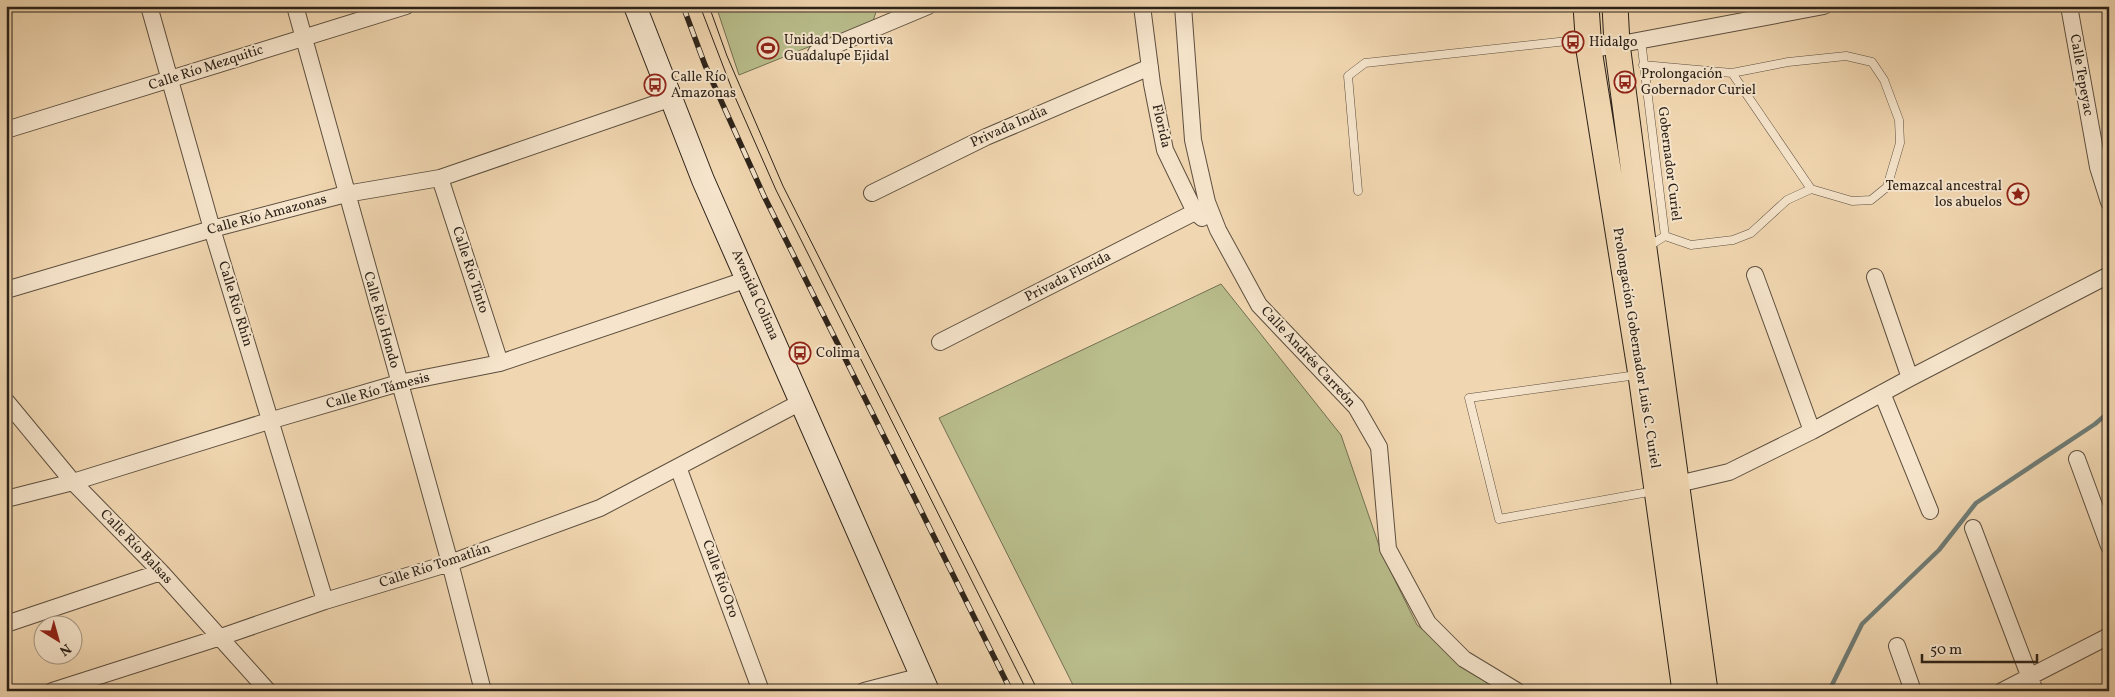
<svg xmlns="http://www.w3.org/2000/svg" width="2115" height="697" font-family="Vollkorn,serif">
	<rect width="100%" height="100%" fill="#f1d7b1"/>
	<filter id="stains"><feTurbulence type="fractalNoise" baseFrequency=".004" numOctaves="4"/><feColorMatrix values="0 0 0 0 .2 0 0 0 0 .09 0 0 0 0 .02 0 0 0 .5 -.17"/></filter>
	<radialGradient id="worn" r=".72"><stop offset=".6" stop-color="#630" stop-opacity="0"/><stop offset="1" stop-color="#630" stop-opacity=".3"/></radialGradient>
	<path fill="#b9be8c" stroke="#727052" d="M 716,6 L 878,6 L 873,21 L 739,75 Z
		M 1221,284 L 1341,435 L 1382,554 L 1417,625 L 1500,691 L 1076,691 L 939,418 Z"/>
	<g fill="none" stroke-linecap="round" stroke-linejoin="round">
		<path stroke="#6f7c76" stroke-width="4.5" d="M 1829,691 L 1862,624 L 1939,550 L 1976,503 L 2095,424 L 2109,412"/>
		<g stroke="#5d4f3f" stroke-width="9">
			<path id="lane" d="M 1641,40 L 1665,236
				M 1643,65 L 1732,73 L 1788,62 L 1846,56 L 1872,62 L 1884,80 L 1899,120 L 1900,143 L 1887,187 L 1871,200 L 1852,201 L 1811,189 L 1732,73
				M 1358,191 L 1348,76 L 1365,63 L 1586,39
				M 1649,246 L 1665,236 L 1691,245 L 1733,240 L 1751,233 L 1787,200 L 1811,189
				M 1637,375 L 1469,398 L 1499,519 L 1654,491"/>
		</g>
		<g stroke="#5d4f3f" stroke-width="18">
			<path id="street" d="M 149,6 L 212,229 L 325,601
				M 295,6 L 450,563 L 483,691
				M 1142,6 L 1152,84 L 1165,150 L 1195,212 L 1202,218
				M 1183,6 L 1193,140 L 1207,202 L 1218,230 L 1259,305 L 1356,407 L 1379,447 L 1388,549 L 1428,623 L 1464,659 L 1517,691
				M 2069,6 L 2098,167 L 2109,202
				M 1589,50 L 1824,6
				M 816,53 L 928,6
				M 6,130 L 406,6
				M 440,178 L 500,363
				M 872,193 L 986,137 L 1150,67
				M 1755,275 L 1812,431
				M 1875,277 L 1910,378
				M 6,290 L 212,229 L 346,194 L 440,178 L 672,98
				M 940,342 L 1195,212
				M 1882,393 L 1930,511
				M 6,401 L 73,482 L 161,572 L 268,691
				M 2077,459 L 2109,546
				M 678,467 L 761,691
				M 1678,484 L 1729,472 L 1812,431 L 1910,378 L 2109,275
				M 6,499 L 73,482 L 269,421 L 399,383 L 500,363 L 748,279
				M 1973,528 L 2035,691
				M 6,624 L 161,572
				M 1897,646 L 1913,691
				M 52,691 L 221,637 L 325,601 L 450,563 L 600,508 L 801,402
				M 864,691 L 922,676
				M 2002,691 L 2109,636"/>
		</g>
		<g stroke="#2c2219" stroke-width="24">
			<path id="secondary" d="M 635,6 L 703,180 L 928,691"/>
		</g>
		<g stroke="#2c2219" stroke-width="27">
			<path id="primary" d="M 1586,6 L 1589,50 L 1641,375 L 1685,691
				M 1615,6 L 1617,44 L 1644,249 L 1705,691"/>
		</g>
		<use href="#lane" stroke="#f6e5cc" stroke-width="8"/>
		<use href="#street" stroke="#f6e5cc" stroke-width="16"/>
		<use href="#secondary" stroke="#f6e5cc" stroke-width="22"/>
		<use href="#primary" stroke="#f1d7b1" stroke-width="25"/>
		<path stroke="#2c2219" stroke-width="1" d="M 700,6 L 735,97 L 776,190 L 1027,691
			M 709,6 L 727,56 L 783,186 L 1038,691"/>
		<g stroke="#2c2219" stroke-width="5.5">
			<path id="rail" d="M 683,6 L 705,65 L 764,196 L 1011,691"/>
		</g>
		<use href="#rail" stroke="#f6e5cc" stroke-width="4" stroke-dasharray="11" stroke-linecap="butt"/>
	</g>
	<defs>
		<g id="bus-ring" transform="scale(1.125)"><circle r="9.5" fill="#f6e5cc" stroke="#8f2418" stroke-width="1.5"/><path d="M-5-6H5V4H4V6H2V4H-2V6H-4V4H-5ZM-3.5-4V0h7V-4ZM-3.5 1.2v1.5H-2V1.2ZM2 1.2v1.5H3.5V1.2Z" fill="#8f2418"/></g>
		<g id="stadium-ring" transform="scale(1.125)"><circle r="9.5" fill="#f6e5cc" stroke="#8f2418" stroke-width="1.5"/><path d="M0-5a6.5 5 0 1 0 0 10a6.5 5 0 1 0 0-10ZM-3.5-1.8h7v3.6h-7Z" fill="#8f2418"/></g>
		<g id="sight-ring" transform="scale(1.125)"><circle r="9.5" fill="#f6e5cc" stroke="#8f2418" stroke-width="1.5"/><path d="M0-6L1.8-2.2L6-1.7L2.9 1.2L3.7 5.4L0 3.3L-3.7 5.4L-2.9 1.2L-6-1.7L-1.8-2.2Z" fill="#8f2418"/></g>
	</defs>
	<g fill-rule="evenodd">
		<use href="#bus-ring" x="1573" y="42"/>
		<use href="#stadium-ring" x="768" y="48"/>
		<use href="#bus-ring" x="1625" y="82"/>
		<use href="#bus-ring" x="655" y="85"/>
		<use href="#sight-ring" x="2018" y="194"/>
		<use href="#bus-ring" x="800" y="353"/>
	</g>
	<g text-anchor="middle" dominant-baseline="central" stroke-width="4" stroke-linejoin="round" paint-order="stroke">
		<g font-size="14" fill="#2c2219" stroke="#f6e5cc" text-anchor="start">
			<text x="784" y="40">Unidad Deportiva<tspan x="784" dy="16">Guadalupe Ejidal</tspan></text>
			<text x="1589" y="42">Hidalgo</text>
			<text x="1641" y="74">Prolongación<tspan x="1641" dy="16">Gobernador Curiel</tspan></text>
			<text x="671" y="77">Calle Río<tspan x="671" dy="16">Amazonas</tspan></text>
			<text x="2002" y="186" text-anchor="end">Temazcal ancestral<tspan x="2002" dy="16">los abuelos</tspan></text>
			<text x="816" y="353">Colima</text>
		</g>
		<g font-size="14" fill="#2c2219" stroke="#f6e5cc">
			<text transform="translate(206 68) rotate(-18)">Calle Río Mezquitic</text>
			<text transform="translate(2081 75) rotate(80)">Calle Tepeyac</text>
			<text transform="translate(1161 126) rotate(77)">Florida</text>
			<text transform="translate(1009 127) rotate(-24)">Privada India</text>
			<text transform="translate(1669 164) rotate(83)">Gobernador Curiel</text>
			<text transform="translate(267 215) rotate(-15)">Calle Río Amazonas</text>
			<text transform="translate(470 270) rotate(72)">Calle Río Tinto</text>
			<text transform="translate(1068 277) rotate(-27)">Privada Florida</text>
			<text transform="translate(755 295) rotate(66)">Avenida Colima</text>
			<text transform="translate(235 304) rotate(73)">Calle Río Rhin</text>
			<text transform="translate(381 320) rotate(74)">Calle Río Hondo</text>
			<text transform="translate(1636 348) rotate(81)">Prolongación Gobernador Luis C. Curiel</text>
			<text transform="translate(1308 357) rotate(47)">Calle Andrés Carreón</text>
			<text transform="translate(378 391) rotate(-15)">Calle Río Támesis</text>
			<text transform="translate(136 547) rotate(46)">Calle Río Balsas</text>
			<text transform="translate(435 566) rotate(-18)">Calle Río Tomatlán</text>
			<text transform="translate(720 579) rotate(70)">Calle Río Oro</text>
		</g>
	</g>
	<rect width="2115" height="697" fill="none" stroke="#f1d7b1" stroke-width="25"/>
	<rect x="8" y="8" width="2100" height="682" fill="none" stroke="#2c2219" stroke-width="2.5"/>
	<rect x="12" y="12" width="2090" height="672" fill="none" stroke="#2c2219"/>
	<g transform="translate(58 640) rotate(143)"><circle r="24" fill="#f6e5cc" stroke="#a59784"/>
	<path d="M0-4L9 19L0 12L-9 19Z" fill="#8f2418"/>
	<text y="-8" font-size="14" font-weight="bold" text-anchor="middle" fill="#2c2219">N</text>
	</g>
	<path d="M1922 654v8h115v-8" fill="none" stroke="#2c2219" stroke-width="2.5"/>
	<text x="1930" y="654" font-size="15" fill="#2c2219" stroke="#f6e5cc" stroke-width="4" paint-order="stroke">50 m</text>
	<rect width="100%" height="100%" filter="url(#stains)"/>
	<rect width="100%" height="100%" fill="url(#worn)"/>
</svg>
